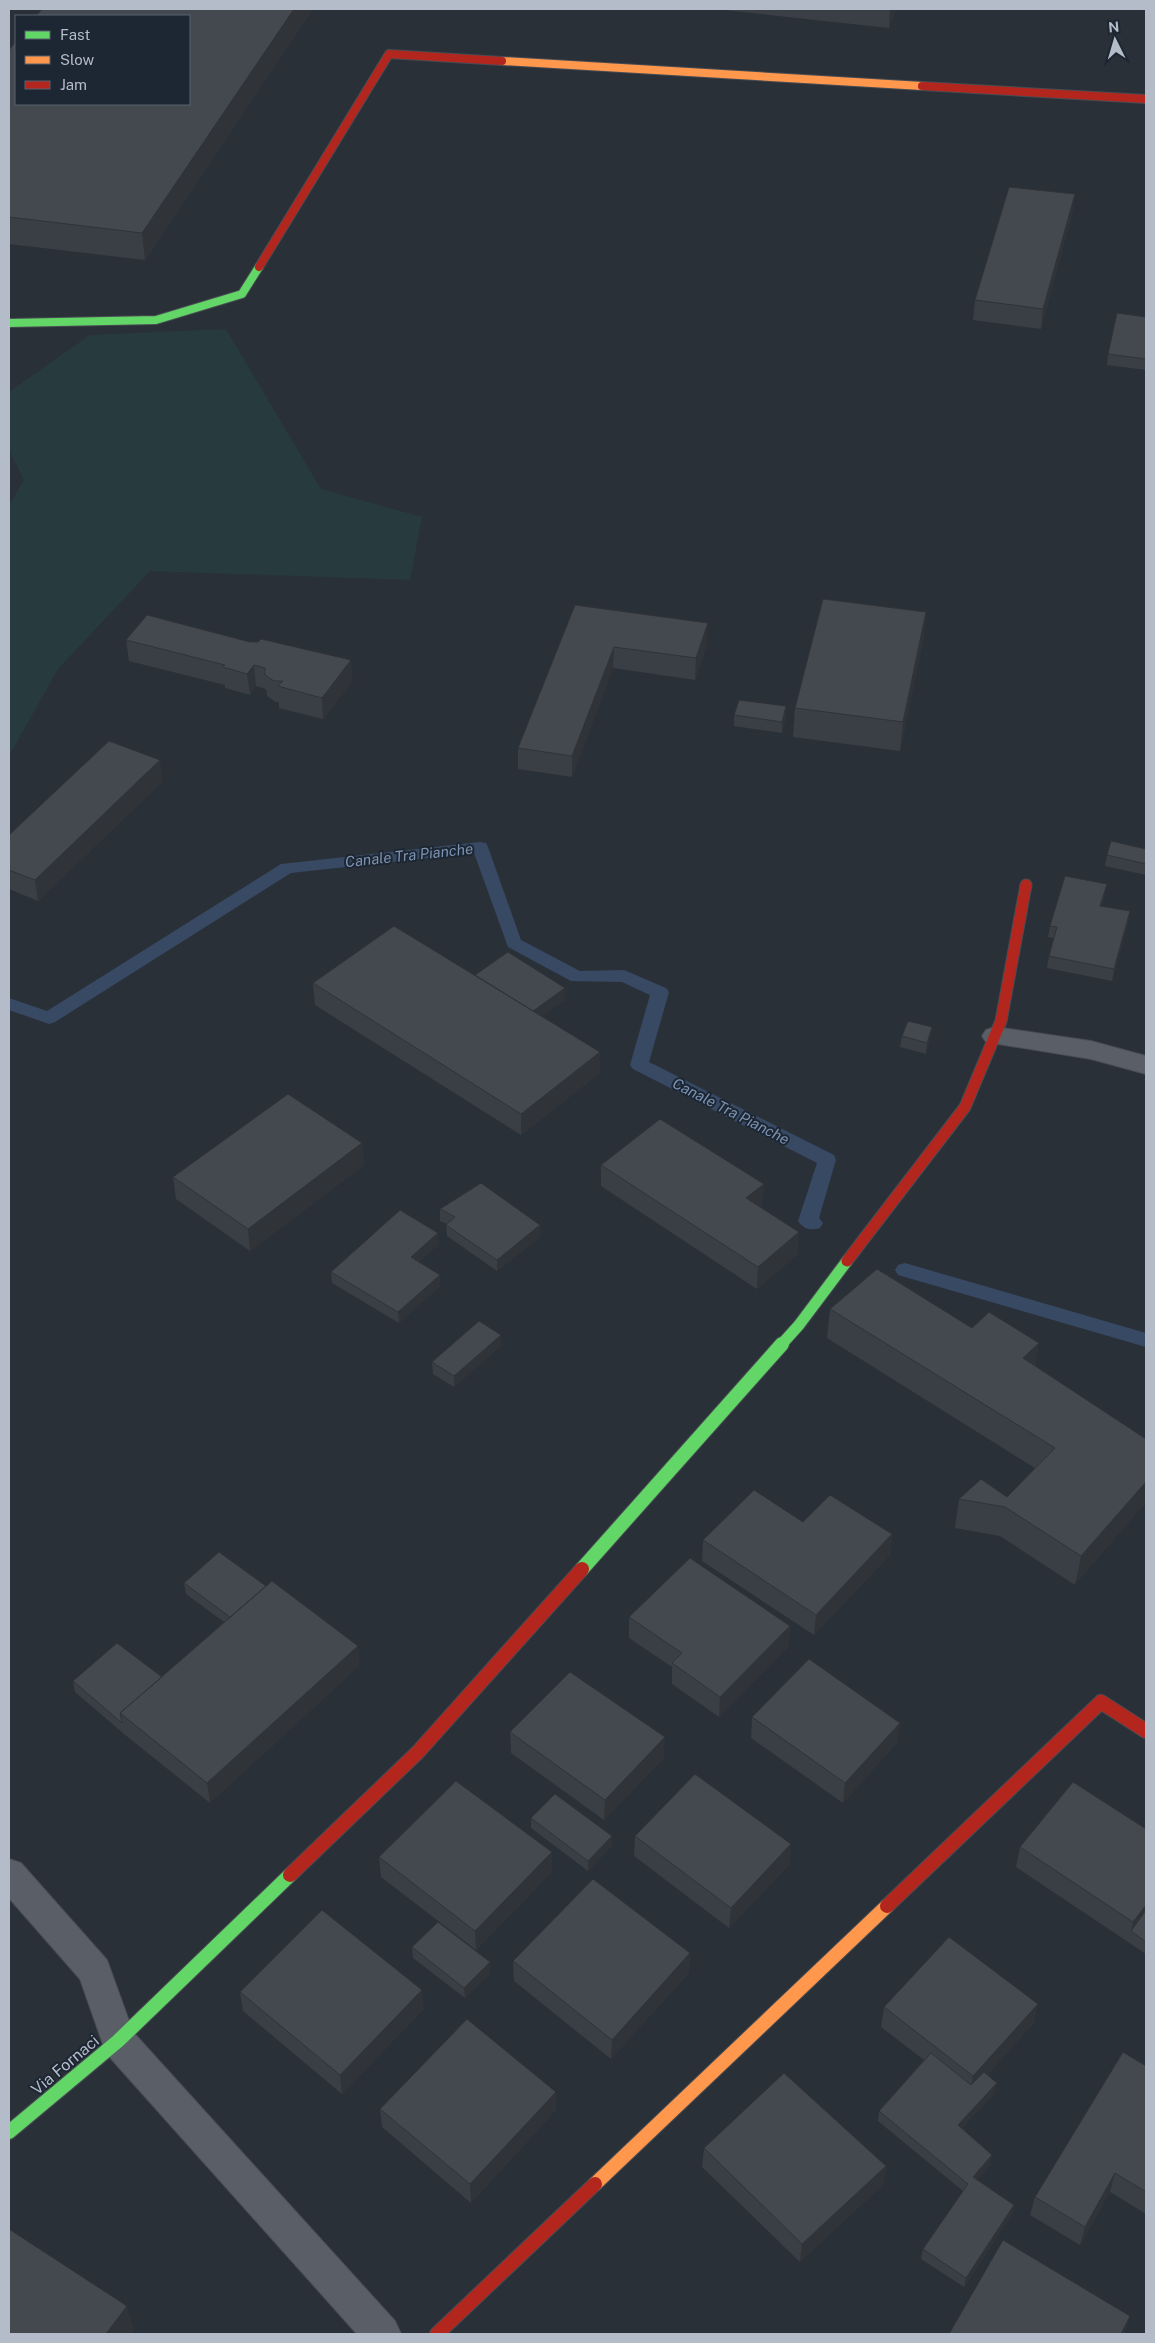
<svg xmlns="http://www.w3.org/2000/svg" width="1155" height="2343" font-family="'Public Sans',sans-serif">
	<rect width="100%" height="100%" fill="#2a3038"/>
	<path fill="#273a3e" d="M 226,329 L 321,489 L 422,517 L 410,580 L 150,571 L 58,669 L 9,756 L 9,505 L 24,480 L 9,450 L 9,392 L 90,335 Z"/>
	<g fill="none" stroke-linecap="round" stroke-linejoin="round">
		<path fill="#384963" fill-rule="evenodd" d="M 480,842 L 486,843 L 488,847 L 521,940 L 580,971 L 624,970 L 666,988 L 669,992 L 649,1062 L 834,1155 L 836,1160 L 819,1218 L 823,1223 L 820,1228 C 811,1231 803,1229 798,1221 L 817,1163 L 633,1069 L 630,1065 L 650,995 L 622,982 L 571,981 L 508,947 L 474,853 L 291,873 L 55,1022 L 49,1024 L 9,1010 L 9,998 L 47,1011 L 281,864 Z
			M 905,1263 L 1146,1333 L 1146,1347 L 898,1275 L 895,1270 L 898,1265 Z"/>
		<g stroke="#484c53" stroke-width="2">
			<path id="street" d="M 995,1027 L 1091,1041 L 1146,1056 L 1146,1074 L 1091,1059 L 986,1042 L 982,1036 L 986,1030 Z
				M 9,1859 L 21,1863 L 107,1960 L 133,2032 L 395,2321 L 401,2334 L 357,2334 L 106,2053 L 80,1979 L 9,1898 Z"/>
		</g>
		<g stroke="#484c53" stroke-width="10">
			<path id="fast-far2" d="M 9,323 L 156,320 L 242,294 L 259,267"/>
		</g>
		<g stroke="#484c53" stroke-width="13">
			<path id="fast-far1" d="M 781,1345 L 799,1325 L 847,1261"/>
		</g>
		<g stroke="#484c53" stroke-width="16">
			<path id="fast" d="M 582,1569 L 782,1344
				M 9,2132 L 118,2041 L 290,1875"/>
		</g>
		<g stroke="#484c53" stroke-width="10">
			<path id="slow-far1" d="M 502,61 L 922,86"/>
		</g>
		<g stroke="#484c53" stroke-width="16">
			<path id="slow" d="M 595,2184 L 887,1906"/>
		</g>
		<g stroke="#484c53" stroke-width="10">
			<path id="jam-far2" d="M 922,86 L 1146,99
				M 259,267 L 389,54 L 502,61"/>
		</g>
		<g stroke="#484c53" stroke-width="13">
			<path id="jam-far1" d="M 847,1261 L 965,1107 L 1001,1021 L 1026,885"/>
		</g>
		<g stroke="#484c53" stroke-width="16">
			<path id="jam" d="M 290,1875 L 418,1752 L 582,1569
				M 887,1906 L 1101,1702 L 1146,1731
				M 437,2334 L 595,2184"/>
		</g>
		<use href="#street" fill="#5a5e66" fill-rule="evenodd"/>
		<use href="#fast-far2" stroke="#63d668" stroke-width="8"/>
		<use href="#fast-far1" stroke="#63d668" stroke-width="11"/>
		<use href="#fast" stroke="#63d668" stroke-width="14"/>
		<use href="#slow-far1" stroke="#ff974d" stroke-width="8"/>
		<use href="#slow" stroke="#ff974d" stroke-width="14"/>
		<use href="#jam-far2" stroke="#b3261e" stroke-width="8"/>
		<use href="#jam-far1" stroke="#b3261e" stroke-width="11"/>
		<use href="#jam" stroke="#b3261e" stroke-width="14"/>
	</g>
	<path fill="#3a3f45" d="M 313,9 L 145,260 L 9,244 L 9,50 Z
		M 715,9 L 896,9 L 889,28 Z
		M 1075,194 L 1072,214 L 1041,329 L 973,320 L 975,300 Z
		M 1146,317 L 1146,370 L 1107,365 L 1108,354 Z
		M 575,605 L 707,644 L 695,680 L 613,668 L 572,777 L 518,769 L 518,748 Z
		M 926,612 L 923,641 L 900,751 L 793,737 L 795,708 Z
		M 126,640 L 353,681 L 323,719 L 279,708 L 279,702 L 276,702 L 267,696 L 266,689 L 256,686 L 250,695 L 225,688 L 225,685 L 129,661 Z
		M 734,715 L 786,717 L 782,733 L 734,726 Z
		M 163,781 L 38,901 L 9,889 L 9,835 Z
		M 1146,849 L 1146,875 L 1105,866 L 1107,855 Z
		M 1107,884 L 1102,906 L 1130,911 L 1128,923 L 1112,981 L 1047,968 L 1049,956 L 1054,938 L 1048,937 L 1050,926 Z
		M 475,975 L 565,988 L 565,1000 L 542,1016 L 600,1073 L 521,1135 L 315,1005 L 313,983 Z
		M 932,1027 L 930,1038 L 926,1054 L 900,1047 L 902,1036 Z
		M 362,1143 L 364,1165 L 250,1251 L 176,1199 L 173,1177 Z
		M 601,1165 L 764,1184 L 762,1205 L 760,1207 L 798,1254 L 757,1289 L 601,1186 Z
		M 440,1209 L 540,1225 L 540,1237 L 497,1271 L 447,1236 L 446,1225 L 447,1224 L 440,1221 Z
		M 439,1244 L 419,1262 L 440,1275 L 440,1286 L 399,1323 L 332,1283 L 331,1272 Z
		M 830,1309 L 972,1328 L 1039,1343 L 1035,1367 L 1146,1439 L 1075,1585 L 1000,1536 L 955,1528 L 959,1499 L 1007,1497 L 1035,1468 L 827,1338 Z
		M 501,1346 L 454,1387 L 433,1374 L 432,1362 Z
		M 803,1522 L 892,1534 L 890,1555 L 814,1635 L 702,1561 L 703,1540 Z
		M 184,1583 L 266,1586 L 358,1646 L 359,1666 L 210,1803 L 124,1734 L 75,1692 L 73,1681 L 162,1677 L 224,1622 L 186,1594 Z
		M 629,1617 L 790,1626 L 788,1647 L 719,1717 L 672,1684 L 672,1667 L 629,1638 Z
		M 752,1717 L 900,1723 L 897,1743 L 843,1803 L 751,1738 Z
		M 510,1732 L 664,1758 L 604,1820 L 511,1753 Z
		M 531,1818 L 612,1836 L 612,1846 L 588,1871 L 531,1828 Z
		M 1146,1829 L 1146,1954 L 1016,1867 L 1020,1847 Z
		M 635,1836 L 790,1864 L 729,1928 L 634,1856 Z
		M 379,1857 L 552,1872 L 476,1950 L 381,1877 Z
		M 412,1947 L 490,1962 L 490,1973 L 465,1998 L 413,1958 Z
		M 690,1953 L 689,1973 L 611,2059 L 514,1981 L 513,1961 Z
		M 240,1992 L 424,2009 L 342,2094 L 243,2011 Z
		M 884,2007 L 1034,2023 L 987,2075 L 995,2093 L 962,2128 L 990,2165 L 977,2180 L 1014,2205 L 1012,2214 L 964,2287 L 921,2259 L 923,2249 L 963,2191 L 878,2121 L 879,2111 L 924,2060 L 881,2027 Z
		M 1146,2066 L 1146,2214 L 1110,2192 L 1080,2245 L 1030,2215 L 1035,2197 Z
		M 380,2109 L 556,2110 L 471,2203 L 382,2127 Z
		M 704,2148 L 886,2166 L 883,2185 L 800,2262 L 702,2167 Z"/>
	<path fill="#303338" d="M 294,9 L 313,9 L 145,260 L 142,233 Z
		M 890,9 L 896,9 L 889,28 Z
		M 1075,194 L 1072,214 L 1041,329 L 1043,309 Z
		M 926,612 L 923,641 L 900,751 L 903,722 Z
		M 708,623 L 707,644 L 695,680 L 696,658 Z
		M 614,647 L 613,668 L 572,777 L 572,756 Z
		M 351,660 L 353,681 L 323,719 L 322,698 Z
		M 254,665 L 256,686 L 250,695 L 247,674 Z
		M 786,706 L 786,717 L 782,733 L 782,722 Z
		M 160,760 L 163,781 L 38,901 L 35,880 Z
		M 1107,884 L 1105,895 L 1099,917 L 1100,906 Z
		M 1130,911 L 1128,923 L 1112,981 L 1114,969 Z
		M 565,988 L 565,1000 L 526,1028 L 526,1016 Z
		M 932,1027 L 930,1038 L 926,1054 L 927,1043 Z
		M 600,1052 L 600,1073 L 521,1135 L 521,1114 Z
		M 362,1143 L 364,1165 L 250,1251 L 248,1229 Z
		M 764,1184 L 762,1205 L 745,1220 L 746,1198 Z
		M 540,1225 L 540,1237 L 497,1271 L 497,1260 Z
		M 799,1232 L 798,1254 L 757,1289 L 758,1267 Z
		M 438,1233 L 439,1244 L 412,1269 L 411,1257 Z
		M 440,1275 L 440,1286 L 399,1323 L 398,1312 Z
		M 501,1335 L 501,1346 L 454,1387 L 454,1376 Z
		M 1039,1343 L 1034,1372 L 1023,1358 Z
		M 1146,1482 L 1146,1503 L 1075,1585 L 1081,1556 Z
		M 892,1534 L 890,1555 L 814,1635 L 816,1615 Z
		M 790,1626 L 788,1647 L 719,1717 L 720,1697 Z
		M 358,1646 L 359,1666 L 210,1803 L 207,1783 Z
		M 900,1723 L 897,1743 L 843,1803 L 845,1783 Z
		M 665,1737 L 664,1758 L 604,1820 L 605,1800 Z
		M 612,1836 L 612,1846 L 588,1871 L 588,1861 Z
		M 791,1844 L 790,1864 L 729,1928 L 731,1908 Z
		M 552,1852 L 552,1872 L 476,1950 L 475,1931 Z
		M 1146,1905 L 1146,1917 L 1131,1931 L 1133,1922 Z
		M 690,1953 L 689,1973 L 611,2059 L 612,2040 Z
		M 490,1962 L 490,1973 L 465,1998 L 464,1988 Z
		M 422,1990 L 424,2009 L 342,2094 L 340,2075 Z
		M 1038,2004 L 1034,2023 L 969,2095 L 973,2076 Z
		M 997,2083 L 995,2093 L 956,2135 L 958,2125 Z
		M 556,2092 L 556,2110 L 471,2203 L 470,2184 Z
		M 992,2155 L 990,2165 L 971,2187 L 973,2177 Z
		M 886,2166 L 883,2185 L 800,2262 L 802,2244 Z
		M 1115,2173 L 1110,2192 L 1080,2245 L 1085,2227 Z
		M 1014,2205 L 1012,2214 L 964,2287 L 966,2278 Z
		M 127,2306 L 134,2330 L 130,2334 L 106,2334 Z
		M 1130,2316 L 1124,2334 L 1121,2334 Z"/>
	<path fill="#444950" stroke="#303338" d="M 42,9 L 294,9 L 142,233 L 9,217 L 9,50 L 16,41 L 16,104 L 189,104 L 189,16 L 36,16 Z
		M 1009,187 L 1075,194 L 1043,309 L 975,300 Z
		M 1117,313 L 1146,317 L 1146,359 L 1108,354 Z
		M 823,599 L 926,612 L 903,722 L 795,708 Z
		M 575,605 L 708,623 L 696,658 L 614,647 L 572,756 L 518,748 Z
		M 147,615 L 250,642 L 258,642 L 261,639 L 351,660 L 322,698 L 278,686 L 283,681 L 274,681 L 265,675 L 265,668 L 254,665 L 247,674 L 223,667 L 225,665 L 126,640 Z
		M 739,700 L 786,706 L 782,722 L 734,715 Z
		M 109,741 L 160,760 L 35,880 L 9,870 L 9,835 Z
		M 1111,841 L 1146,849 L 1146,864 L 1107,855 Z
		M 1065,876 L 1107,884 L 1100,906 L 1130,911 L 1114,969 L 1049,956 L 1057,927 L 1050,926 Z
		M 394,926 L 600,1052 L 521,1114 L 313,983 Z
		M 508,952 L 565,988 L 533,1011 L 475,975 Z
		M 908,1021 L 932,1027 L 927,1043 L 902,1036 Z
		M 288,1094 L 362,1143 L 248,1229 L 173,1177 Z
		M 660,1119 L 764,1184 L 746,1198 L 799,1232 L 758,1267 L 601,1165 Z
		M 481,1183 L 540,1225 L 497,1260 L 446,1225 L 455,1217 L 440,1209 Z
		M 400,1210 L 438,1233 L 411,1257 L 440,1275 L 398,1312 L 331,1272 Z
		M 877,1269 L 972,1328 L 989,1312 L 1039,1343 L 1023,1358 L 1146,1439 L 1146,1482 L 1081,1556 L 1005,1507 L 959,1499 L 981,1479 L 1007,1497 L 1055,1448 L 830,1309 Z
		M 479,1321 L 501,1335 L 454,1376 L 432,1362 Z
		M 754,1490 L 803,1522 L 830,1495 L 892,1534 L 816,1615 L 703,1540 Z
		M 219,1552 L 266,1586 L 230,1617 L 184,1583 Z
		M 690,1558 L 790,1626 L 720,1697 L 672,1663 L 682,1653 L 629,1617 Z
		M 272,1581 L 358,1646 L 207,1783 L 120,1713 Z
		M 117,1643 L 162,1677 L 120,1713 L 122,1723 L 73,1681 Z
		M 809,1659 L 900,1723 L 845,1783 L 752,1717 Z
		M 570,1672 L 665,1737 L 605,1800 L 510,1732 Z
		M 695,1774 L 791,1844 L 731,1908 L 635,1836 Z
		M 456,1781 L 552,1852 L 475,1931 L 379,1857 Z
		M 1073,1782 L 1146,1829 L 1146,1905 L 1133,1922 L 1020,1847 Z
		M 555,1794 L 612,1836 L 588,1861 L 531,1818 Z
		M 593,1879 L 690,1953 L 612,2040 L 513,1961 Z
		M 322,1910 L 422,1990 L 340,2075 L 240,1992 Z
		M 1146,1910 L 1146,1942 L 1131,1931 Z
		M 438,1922 L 490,1962 L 464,1988 L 412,1947 Z
		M 949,1937 L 1038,2004 L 973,2076 L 884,2007 Z
		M 467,2019 L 556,2092 L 470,2184 L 380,2109 Z
		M 1123,2052 L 1146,2066 L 1146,2192 L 1115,2173 L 1085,2227 L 1035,2197 Z
		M 931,2053 L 971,2085 L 984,2072 L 997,2083 L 958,2125 L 992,2155 L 973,2177 L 1014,2205 L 966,2278 L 923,2249 L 968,2184 L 879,2111 Z
		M 784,2073 L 886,2166 L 802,2244 L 704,2148 Z
		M 9,2229 L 127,2306 L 106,2334 L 9,2334 Z
		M 1003,2240 L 1130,2316 L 1121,2334 L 949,2334 Z"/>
	<g text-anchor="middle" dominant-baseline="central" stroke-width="4" stroke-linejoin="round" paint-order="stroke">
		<g font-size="15" font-style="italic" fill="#7c92b1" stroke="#1d2633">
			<text transform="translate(409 855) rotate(-6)">Canale Tra Pianche</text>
			<text transform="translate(731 1111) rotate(27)">Canale Tra Pianche</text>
		</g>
		<g font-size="16" fill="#b4bcc9" stroke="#1d2633">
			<text transform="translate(65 2065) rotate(-40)">Via Fornaci</text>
		</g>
	</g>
	<rect width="1155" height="2343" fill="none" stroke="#b4bcc9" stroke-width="20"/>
	<rect x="15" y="15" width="175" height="90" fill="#1d2633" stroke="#59626f"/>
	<rect x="25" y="31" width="25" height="8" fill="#63d668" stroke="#59626f"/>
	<text x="60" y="40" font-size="15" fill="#b4bcc9">Fast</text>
	<rect x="25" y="56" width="25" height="8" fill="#ff974d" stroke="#59626f"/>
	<text x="60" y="65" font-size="15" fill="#b4bcc9">Slow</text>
	<rect x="25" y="81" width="25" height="8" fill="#b3261e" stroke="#59626f"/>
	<text x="60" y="90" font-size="15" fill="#b4bcc9">Jam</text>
	<g transform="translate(1115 40) rotate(355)" stroke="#1d2633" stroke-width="4" paint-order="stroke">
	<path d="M0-4L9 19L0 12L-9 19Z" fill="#b4bcc9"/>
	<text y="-8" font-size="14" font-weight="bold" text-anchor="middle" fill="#b4bcc9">N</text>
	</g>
</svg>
